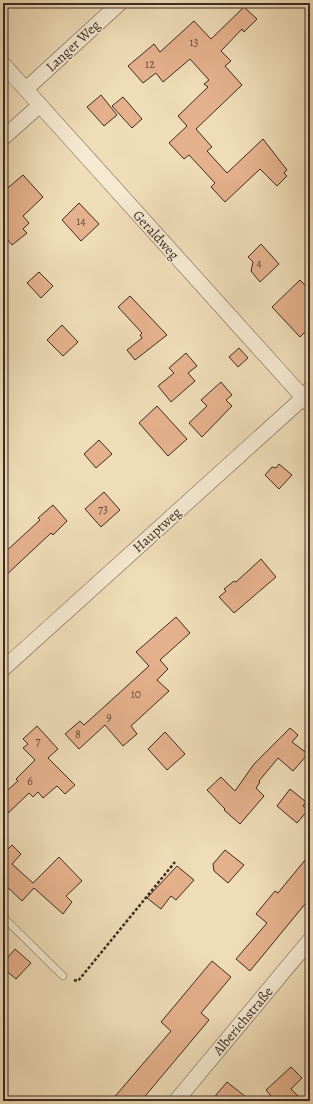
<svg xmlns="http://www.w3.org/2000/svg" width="313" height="1104" font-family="Alegreya,serif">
	<rect width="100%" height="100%" fill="#efddb8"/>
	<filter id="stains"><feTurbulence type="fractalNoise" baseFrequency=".005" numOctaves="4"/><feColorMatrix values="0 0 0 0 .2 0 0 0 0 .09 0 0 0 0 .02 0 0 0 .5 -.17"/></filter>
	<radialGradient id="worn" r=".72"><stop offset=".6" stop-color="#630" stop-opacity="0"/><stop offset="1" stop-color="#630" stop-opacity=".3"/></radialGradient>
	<path fill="#e5b18c" stroke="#3b2a24" d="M 244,7 L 257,19 L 244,32 L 242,29 L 221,51 L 231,61 L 225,66 L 242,85 L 196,129 L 212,147 L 207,151 L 227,173 L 263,139 L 287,170 L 284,173 L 287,176 L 277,186 L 260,169 L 225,202 L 211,187 L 215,183 L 189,155 L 184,159 L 169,143 L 187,126 L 178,116 L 208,87 L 204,84 L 209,80 L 190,59 L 163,82 L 156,73 L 143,83 L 128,66 L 154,44 L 160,52 L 194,21 L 211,39 Z
		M 101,95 L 117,115 L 104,126 L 87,107 Z
		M 123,97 L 142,119 L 132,128 L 112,106 Z
		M 23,175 L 43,197 L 23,216 L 29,223 L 23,229 L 27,233 L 12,245 L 3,234 L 3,192 Z
		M 79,203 L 99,224 L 81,241 L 62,220 Z
		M 261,244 L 279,264 L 260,282 L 251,271 L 253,262 L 248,257 Z
		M 39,272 L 53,286 L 41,298 L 27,283 Z
		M 300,280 L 310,291 L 310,327 L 300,337 L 272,307 Z
		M 130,296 L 167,335 L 135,360 L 127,350 L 142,338 L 140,335 L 142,333 L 118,307 Z
		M 62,325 L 78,342 L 63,356 L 47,340 Z
		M 239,348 L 248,358 L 238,367 L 229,357 Z
		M 186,353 L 197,366 L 188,373 L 195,381 L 171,402 L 158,386 L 174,373 L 169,368 Z
		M 221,382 L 232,395 L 226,400 L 232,406 L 202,437 L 189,423 L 207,406 L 201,400 Z
		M 157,406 L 187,439 L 168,456 L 139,423 Z
		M 99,440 L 112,454 L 96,468 L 84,454 Z
		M 279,464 L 292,475 L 279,489 L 265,475 L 272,467 L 276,468 Z
		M 104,492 L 120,510 L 101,527 L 85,509 Z
		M 53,505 L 67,521 L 53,535 L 51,533 L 3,578 L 3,554 L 40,520 L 38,518 Z
		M 261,559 L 276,577 L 234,613 L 219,597 L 226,591 L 224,589 L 234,581 L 236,582 Z
		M 176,617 L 190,633 L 160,660 L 168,669 L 157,680 L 169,691 L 131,726 L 137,734 L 123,746 L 105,725 L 79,749 L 65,734 L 80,721 L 84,725 L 149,666 L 136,652 Z
		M 37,726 L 58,749 L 48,758 L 75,785 L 65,794 L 57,786 L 43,798 L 38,792 L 33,797 L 29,793 L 3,818 L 3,794 L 18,781 L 16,779 L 35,760 L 23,748 L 28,744 L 23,739 Z
		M 290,728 L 298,735 L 292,742 L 308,754 L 293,771 L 278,758 L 259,781 L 260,782 L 256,788 L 264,796 L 240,824 L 224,810 L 225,809 L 207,790 L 221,777 L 235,791 L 254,764 Z
		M 165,732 L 185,754 L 167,770 L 148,749 Z
		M 290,789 L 306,802 L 303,806 L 308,810 L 297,823 L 277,806 Z
		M 12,845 L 21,854 L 12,864 L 33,883 L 59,857 L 82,881 L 66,896 L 72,902 L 63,914 L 34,888 L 22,901 L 3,883 L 3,854 Z
		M 225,850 L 244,865 L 228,883 L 214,871 L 213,864 Z
		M 310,854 L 310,898 L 250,971 L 236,959 L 267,923 L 256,914 L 275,891 L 278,893 Z
		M 177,866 L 194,880 L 176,900 L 171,896 L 161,909 L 147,898 Z
		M 15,949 L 31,963 L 16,979 L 3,968 L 3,963 Z
		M 212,961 L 231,977 L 201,1013 L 209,1020 L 141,1101 L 111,1101 L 171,1031 L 161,1022 Z
		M 291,1067 L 302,1078 L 291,1089 L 303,1101 L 275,1101 L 266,1090 Z
		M 227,1082 L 251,1101 L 211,1101 Z"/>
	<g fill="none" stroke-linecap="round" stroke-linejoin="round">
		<g stroke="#685749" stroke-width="8">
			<path id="lane" d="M 3,917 L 63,976"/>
		</g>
		<g stroke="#685749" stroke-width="16">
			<path id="street" d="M 3,64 L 310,405
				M 26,89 L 120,3
				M 3,138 L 40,105
				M 3,669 L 303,398 L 310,389
				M 176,1101 L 310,940"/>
		</g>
		<path stroke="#3b2a24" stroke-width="2.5" stroke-dasharray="3 2" stroke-linecap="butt" d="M 74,980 L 78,981 L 175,862"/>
		<use href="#lane" stroke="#f5e9d1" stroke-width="7"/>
		<use href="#street" stroke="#f5e9d1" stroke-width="15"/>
	</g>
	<g text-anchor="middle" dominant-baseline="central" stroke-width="3" stroke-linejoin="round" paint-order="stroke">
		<g font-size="12" fill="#664c3e">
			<text x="194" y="42">13</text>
			<text x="150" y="64">12</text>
			<text x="81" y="221">14</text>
			<text x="259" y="263">4</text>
			<text x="103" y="509">73</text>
			<text x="136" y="694">10</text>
			<text x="109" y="717">9</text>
			<text x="78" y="734">8</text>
			<text x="38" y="741">7</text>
			<text x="30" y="781">6</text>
		</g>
		<g font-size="14" fill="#3b2a24" stroke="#f5e9d1">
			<text transform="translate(73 46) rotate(-43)">Langer Weg</text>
			<text transform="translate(156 235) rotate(48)">Geraldweg</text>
			<text transform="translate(157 530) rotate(-42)">Hauptweg</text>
			<text transform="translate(243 1021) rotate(-50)">Alberichstraße</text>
		</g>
	</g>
	<rect width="313" height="1104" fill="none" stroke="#efddb8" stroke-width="16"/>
	<rect x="4" y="4" width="305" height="1096" fill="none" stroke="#3b2a24" stroke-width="2"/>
	<rect x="8" y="8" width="297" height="1088" fill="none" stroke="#3b2a24"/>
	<rect width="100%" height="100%" filter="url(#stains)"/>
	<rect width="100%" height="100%" fill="url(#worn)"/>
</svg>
